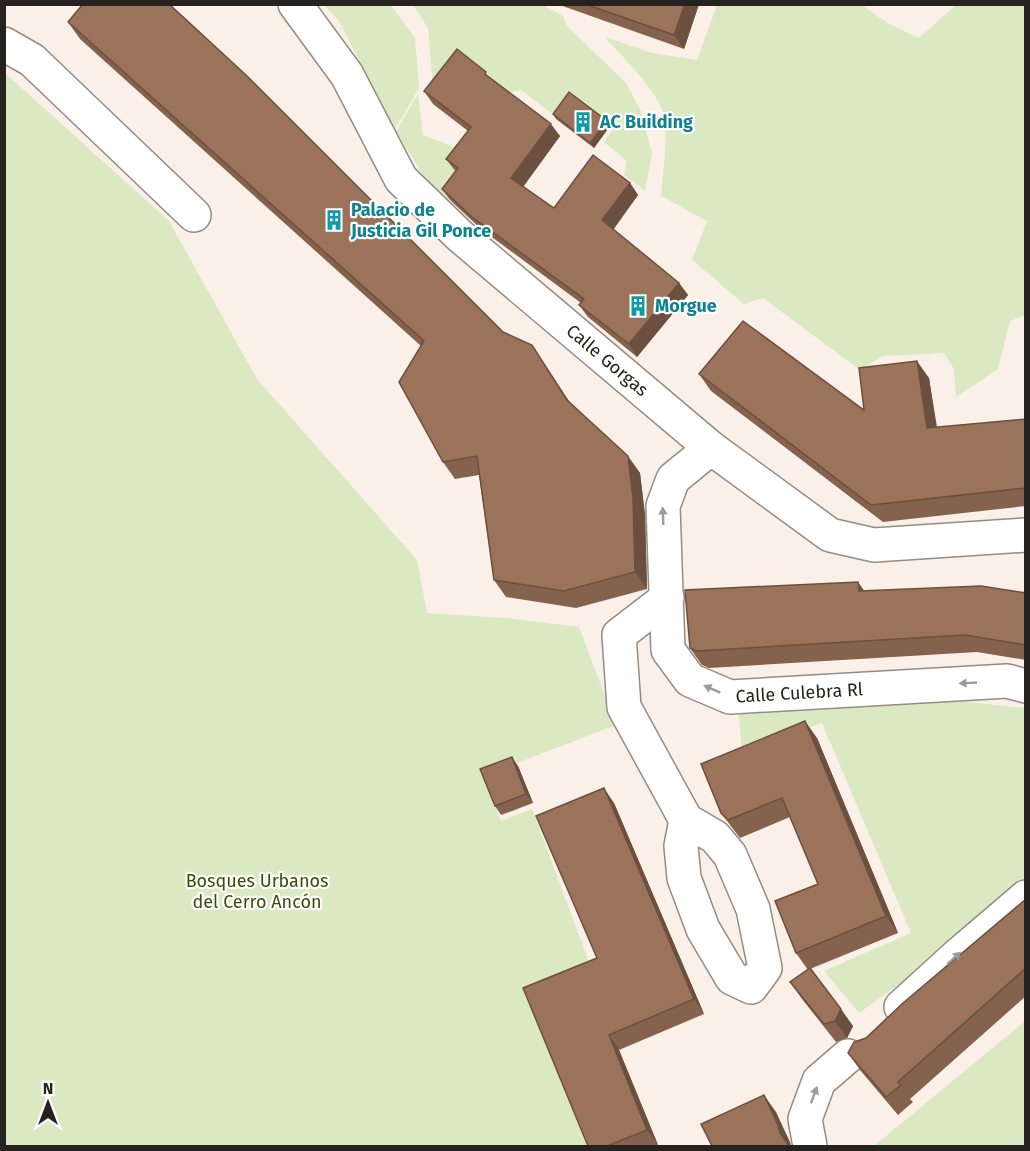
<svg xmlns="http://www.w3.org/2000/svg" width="1030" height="1151" font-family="'Fira Sans',sans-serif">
	<rect width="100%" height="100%" fill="#faf0e8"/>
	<path fill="#dbe9c2" d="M 324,5 L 391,5 L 415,38 L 419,88 L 394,131 L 340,22 Z
		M 413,5 L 547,5 L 546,7 L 563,16 L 567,26 L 626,83 L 641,111 L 652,154 L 645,191 L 624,175 L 627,161 L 604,142 L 615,127 L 572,93 L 554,115 L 521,90 L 508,93 L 466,55 L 434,98 L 428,28 Z
		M 717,5 L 862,5 L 889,24 L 919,38 L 956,5 L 1025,5 L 1025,315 L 1010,321 L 998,369 L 956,397 L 954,369 L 944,353 L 883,356 L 860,370 L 763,298 L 744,304 L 692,260 L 707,221 L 661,196 C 663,171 668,140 664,116 C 661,95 620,54 605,37 L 652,53 L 697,60 Z
		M 4,72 L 169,221 L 257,379 L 417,560 L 427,613 L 506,618 L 579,627 L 616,725 L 483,776 L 501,821 L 532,809 L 592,970 L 590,1146 L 5,1146 Z
		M 418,94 L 423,135 L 447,144 L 464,155 L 453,171 L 466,181 L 448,202 L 430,187 L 396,131 Z
		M 930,698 L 1025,708 L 1025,878 L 991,907 L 989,921 L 859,1013 L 824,971 L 911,933 L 822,723 L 742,752 L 738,707 Z
		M 1025,1021 L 1025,1146 L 874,1146 Z"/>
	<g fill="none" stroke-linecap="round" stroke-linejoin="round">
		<g stroke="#948c84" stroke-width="36">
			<g id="minor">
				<path id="s1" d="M 295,4 L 347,75 L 401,179 L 460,236 L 711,448 L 830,535 L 874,545 L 1026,535"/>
				<path d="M 4,44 L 32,60 L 194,215"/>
				<path id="s2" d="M 711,448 L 673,479 L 663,506 L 668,650 L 690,680 L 730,697 L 1007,681 L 1026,686"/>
				<path d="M 667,598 L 619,635 L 624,707 L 686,820 L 715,837 L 730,855 L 753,909 L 765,968 L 751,987 L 732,978 L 703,929 L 684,878 L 681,846 L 686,820"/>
				<path d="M 901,1007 L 958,955 L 1026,897"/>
				<path d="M 810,1146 L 805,1119 L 819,1081 L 848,1056"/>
			</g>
		</g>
		<use href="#minor" stroke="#fff" stroke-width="33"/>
	</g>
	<path fill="#85624d" d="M 557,4 L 699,4 L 684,49 Z
		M 68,22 L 503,332 L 532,345 L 569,401 L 640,473 L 645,515 L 647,589 L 576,608 L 506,597 L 494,580 L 479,475 L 455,479 L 443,462 L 421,346 L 80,39 Z
		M 489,77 L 560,136 L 523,187 L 554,208 L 630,183 L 638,195 L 613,229 L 679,283 L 688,295 L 637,357 L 588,317 L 579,305 L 581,303 L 481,229 L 451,201 L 442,189 L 456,172 L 446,159 L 468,131 L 433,104 L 424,91 Z
		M 553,114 L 607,121 L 610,126 L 594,148 L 556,119 Z
		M 699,374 L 864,410 L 929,378 L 937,427 L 1026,419 L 1026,506 L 883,522 L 711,391 Z
		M 865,591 L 1026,593 L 1026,660 L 977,652 L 709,668 L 702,665 L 690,648 Z
		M 817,738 L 898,933 L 810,969 L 853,1026 L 847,1038 L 836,1042 L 802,999 L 790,982 L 808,970 L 796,953 L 818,884 L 790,817 L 740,838 L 721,813 Z
		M 518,766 L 533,803 L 501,815 L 495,806 Z
		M 614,803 L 704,1014 L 619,1050 L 658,1145 L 654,1146 L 588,1146 L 597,958 Z
		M 1026,899 L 1026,996 L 910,1099 L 913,1102 L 898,1115 L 860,1070 L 848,1053 Z"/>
	<path fill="#6c503f" d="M 685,4 L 699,4 L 684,49 L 674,35 Z
		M 607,121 L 610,126 L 594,148 L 590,143 Z
		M 551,124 L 560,136 L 520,191 L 511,178 Z
		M 630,183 L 638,195 L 611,233 L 602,220 Z
		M 679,283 L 688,295 L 637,357 L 629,344 Z
		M 917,361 L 929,378 L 939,445 L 927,428 Z
		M 628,456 L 640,473 L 645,515 L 647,589 L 635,572 Z
		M 858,582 L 870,599 L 859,591 Z
		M 805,721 L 817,738 L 898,933 L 886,916 Z
		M 512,757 L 518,766 L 533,803 L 526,794 Z
		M 604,788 L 614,803 L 704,1014 L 694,999 Z
		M 841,1009 L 853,1026 L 847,1038 L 835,1021 Z
		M 609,1035 L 619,1050 L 658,1145 L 647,1130 Z
		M 764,1095 L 776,1112 L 790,1142 L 791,1146 L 789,1146 L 780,1133 Z"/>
	<path fill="#9b725a" stroke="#6c503f" stroke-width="1.5" d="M 83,4 L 169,4 L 246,75 L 503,332 L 532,345 L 567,400 L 628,456 L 633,498 L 635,572 L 564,591 L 494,580 L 477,456 L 443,462 L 399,382 L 424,341 L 68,22 Z
		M 585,4 L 685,4 L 674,35 Z
		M 457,49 L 486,72 L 485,74 L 551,124 L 511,178 L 554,208 L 593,155 L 630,183 L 602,220 L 679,283 L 629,344 L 579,305 L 584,299 L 472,217 L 442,189 L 458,168 L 446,159 L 471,127 L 424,91 Z
		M 569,92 L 607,121 L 590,143 L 553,114 Z
		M 743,321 L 864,410 L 859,368 L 917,361 L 927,428 L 1026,419 L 1026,488 L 871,505 L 699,374 Z
		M 858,582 L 859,591 L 981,586 L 1026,593 L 1026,645 L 965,635 L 697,651 L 690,648 L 685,590 Z
		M 805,721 L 886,916 L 796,953 L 775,901 L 818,884 L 782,798 L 728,820 L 721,813 L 701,764 Z
		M 512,757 L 526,794 L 495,806 L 480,769 Z
		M 604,788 L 694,999 L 609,1035 L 647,1130 L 607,1146 L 588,1146 L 523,988 L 597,958 L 536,816 Z
		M 1026,899 L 1026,968 L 898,1082 L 901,1085 L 886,1097 L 848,1053 L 854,1042 L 866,1038 L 903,1003 Z
		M 810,968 L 841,1009 L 835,1021 L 824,1024 L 790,982 Z
		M 764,1095 L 778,1125 L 780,1133 L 789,1146 L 712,1146 L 701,1124 Z"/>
	<defs><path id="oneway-solid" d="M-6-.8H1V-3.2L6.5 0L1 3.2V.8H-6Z" transform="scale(1.5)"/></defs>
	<g fill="#9d9c9a">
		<use href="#oneway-solid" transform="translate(663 516) rotate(-92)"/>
		<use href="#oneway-solid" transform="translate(968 683) rotate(177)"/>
		<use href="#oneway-solid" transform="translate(712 689) rotate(-156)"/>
		<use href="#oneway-solid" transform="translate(954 958) rotate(-42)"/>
		<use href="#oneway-solid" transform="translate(814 1095) rotate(-70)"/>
	</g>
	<defs>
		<g id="building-bare" transform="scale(1.62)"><path d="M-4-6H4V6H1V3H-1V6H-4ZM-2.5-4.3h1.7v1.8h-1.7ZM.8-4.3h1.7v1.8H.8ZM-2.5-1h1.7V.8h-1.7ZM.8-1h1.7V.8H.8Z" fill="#0f9aa8" stroke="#fff" stroke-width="2.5" paint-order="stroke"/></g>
	</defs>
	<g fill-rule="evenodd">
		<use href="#building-bare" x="583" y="122"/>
		<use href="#building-bare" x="334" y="220"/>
		<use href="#building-bare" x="638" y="306"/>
	</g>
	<g text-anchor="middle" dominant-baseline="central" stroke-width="4.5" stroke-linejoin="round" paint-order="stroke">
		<g font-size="18" font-weight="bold" fill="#0d838f" stroke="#fff" text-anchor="start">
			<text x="600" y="122">AC Building</text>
			<text x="351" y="210">Palacio de<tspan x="351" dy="21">Justicia Gil Ponce</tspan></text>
			<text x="655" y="306">Morgue</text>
		</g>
		<g font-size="18" fill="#25221f" stroke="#fff">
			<text stroke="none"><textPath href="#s1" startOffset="480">Calle Gorgas</textPath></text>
			<text stroke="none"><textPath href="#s2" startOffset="372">Calle Culebra Rl</textPath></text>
		</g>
		<g font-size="18" fill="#3b4c05" stroke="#fff">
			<text x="257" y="881">Bosques Urbanos<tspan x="257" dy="21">del Cerro Ancón</tspan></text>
		</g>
	</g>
	<rect width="1030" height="1151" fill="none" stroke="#25221f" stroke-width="12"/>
	<g transform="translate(48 1103)" stroke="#ffffff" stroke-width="4.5" paint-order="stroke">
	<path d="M0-4.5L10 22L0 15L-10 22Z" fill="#25221f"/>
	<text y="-9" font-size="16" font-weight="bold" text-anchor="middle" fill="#25221f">N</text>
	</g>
</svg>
